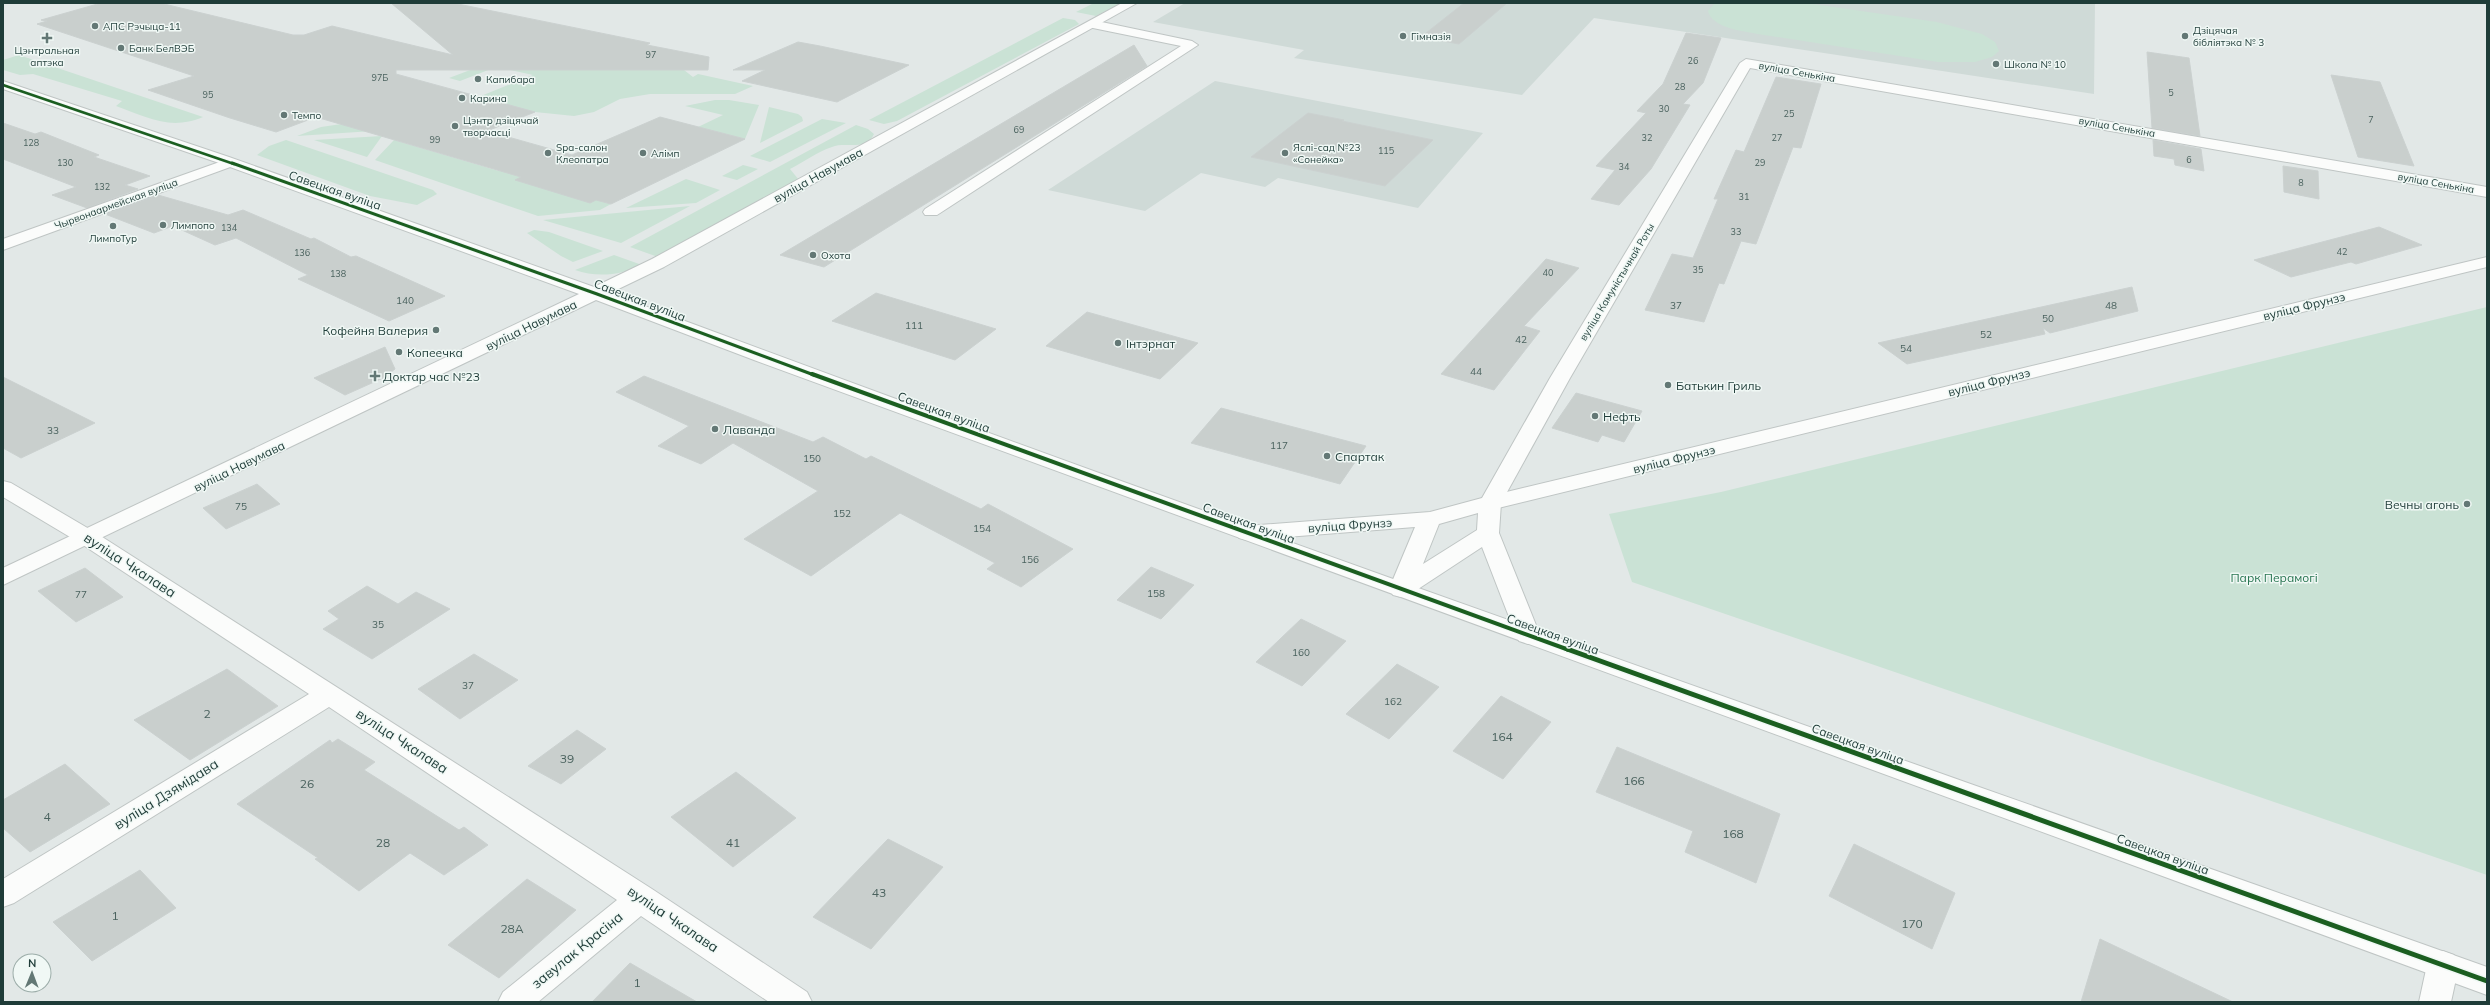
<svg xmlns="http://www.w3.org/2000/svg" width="2490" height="1005" font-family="Mulish,sans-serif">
	<rect width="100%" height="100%" fill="#e2e8e7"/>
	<path fill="#cfdad7" d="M 1185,3 L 2095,3 L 2094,94 L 1594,18 L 1522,95 L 1294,58 L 1304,50 L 1153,22 Z
		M 1215,81 L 1483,133 L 1418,208 L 1278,178 L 1265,187 L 1201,173 L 1145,211 L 1048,190 Z"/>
	<path fill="#cae2d5" d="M 1094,3 L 1121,3 L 1096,16 L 1076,12 Z
		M 1715,3 L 1806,3 L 1937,22 L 1982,34 L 1995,42 L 1999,51 L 1992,57 L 1975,62 L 1938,62 L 1758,34 C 1743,31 1712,28 1708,11 Z
		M 1063,18 L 1075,20 L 1079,24 L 897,121 L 884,124 L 869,120 Z
		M 547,41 L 662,70 L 684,70 L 693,77 L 698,74 L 753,86 L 735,94 L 650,94 L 620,99 L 594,112 L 574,116 L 535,112 L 509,105 L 461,104 L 533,75 L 496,67 L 460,81 L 449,78 Z
		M 19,55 L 203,117 C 170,131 147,117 116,106 L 122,101 L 33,74 L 20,75 L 3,70 L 3,60 Z
		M 715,100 L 729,100 L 759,105 L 745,139 L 698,127 L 723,115 L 685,106 Z
		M 769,107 L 798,114 L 802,117 L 803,121 L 760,143 Z
		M 822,119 L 846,123 L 770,162 L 750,156 Z
		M 369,120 L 388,130 L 297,136 L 321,127 Z
		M 856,125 L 868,129 L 874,134 C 866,152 845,141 832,147 C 817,152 804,162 790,169 L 799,180 L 658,257 L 630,247 Z
		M 382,136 L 367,157 L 314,140 Z
		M 286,140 L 433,190 L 437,194 L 417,205 L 370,196 L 257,155 L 269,146 Z
		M 394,140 L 499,171 L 506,168 L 611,204 L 600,210 L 538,216 L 375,160 Z
		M 743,165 L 758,169 L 737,180 L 722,176 Z
		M 686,179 L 720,190 L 696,203 L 626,208 Z
		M 690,206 L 621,243 L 543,220 Z
		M 534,230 L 549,232 L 603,251 L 573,262 L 561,256 L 527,233 Z
		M 614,255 L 642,265 C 622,275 597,278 575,270 Z
		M 2487,307 L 2487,875 L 1632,582 L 1609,514 L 1721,492 Z"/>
	<path fill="#c9cfcd" stroke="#cbd1d0" d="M 101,3 L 160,3 L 293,35 L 304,35 L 332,26 L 453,55 L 391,3 L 453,3 L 650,43 L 647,45 L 709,57 L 708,70 L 396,70 L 396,74 L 535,112 L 487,131 L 572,155 L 660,117 L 745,139 L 611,204 L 596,200 L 590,203 L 515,180 L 521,177 L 316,117 L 276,132 L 230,118 L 148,90 L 194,76 L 37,24 L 47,21 L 41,20 Z
		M 1464,3 L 1507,3 L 1459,44 L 1421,37 Z
		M 1686,33 L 1721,38 L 1703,83 L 1683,104 L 1690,105 L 1651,169 L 1619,205 L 1591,199 L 1615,170 L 1596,166 L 1646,113 L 1637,111 L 1663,84 Z
		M 798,42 L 820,46 L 909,65 L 837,102 L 742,81 L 765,70 L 733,70 Z
		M 1134,45 L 1147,66 L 824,267 L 780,255 Z
		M 2147,52 L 2189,58 L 2200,136 L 2152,128 Z
		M 2331,75 L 2380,82 L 2414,166 L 2358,157 Z
		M 1776,77 L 1821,84 L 1801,148 L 1793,147 L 1756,244 L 1741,241 L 1724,284 L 1719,283 L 1704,322 L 1645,310 L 1672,254 L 1693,258 L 1718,199 L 1714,199 L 1736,150 L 1744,152 Z
		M 1308,113 L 1344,120 L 1342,121 L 1433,140 L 1385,186 L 1251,157 Z
		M 3,123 L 35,134 L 41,132 L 99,155 L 94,157 L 150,176 L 125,185 L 138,189 L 87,208 L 52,195 L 76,187 L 3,159 Z
		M 2153,140 L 2201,149 L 2204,171 L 2175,165 L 2174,159 L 2154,156 Z
		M 2283,166 L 2318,171 L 2319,199 L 2284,192 Z
		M 158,195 L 228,215 L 243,210 L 311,239 L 314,238 L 351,257 L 356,256 L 445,296 L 389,321 L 298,279 L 308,275 L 236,238 L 215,245 L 173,226 L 154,233 L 105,214 Z
		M 2379,227 L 2422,245 L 2356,264 L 2351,262 L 2291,277 L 2254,260 Z
		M 1546,259 L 1579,268 L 1524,326 L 1540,331 L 1494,390 L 1441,374 Z
		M 2132,287 L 2138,311 L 2050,333 L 2043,328 L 2045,334 L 1907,364 L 1878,343 Z
		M 876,293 L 996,329 L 955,360 L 832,321 Z
		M 1087,312 L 1198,343 L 1160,379 L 1046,346 Z
		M 385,347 L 395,369 L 383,378 L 345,395 L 314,378 Z
		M 644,376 L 813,442 L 823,437 L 866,459 L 871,456 L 981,509 L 988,504 L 1073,549 L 1021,587 L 987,569 L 995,563 L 900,513 L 811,576 L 744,539 L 818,491 L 733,443 L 701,464 L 658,446 L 689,426 L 616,392 Z
		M 3,377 L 95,423 L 21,458 L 3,448 Z
		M 1576,393 L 1642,411 L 1624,442 L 1602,435 L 1598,442 L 1552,428 Z
		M 1221,408 L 1366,446 L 1340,484 L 1191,443 Z
		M 257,484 L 280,504 L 226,529 L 203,508 Z
		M 1151,567 L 1194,585 L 1161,619 L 1117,600 Z
		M 85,568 L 123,597 L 76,622 L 38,591 Z
		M 367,586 L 398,604 L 416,592 L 450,609 L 372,659 L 323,629 L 339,619 L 328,611 Z
		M 1301,619 L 1346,641 L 1302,686 L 1256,662 Z
		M 474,654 L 518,680 L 460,719 L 418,689 Z
		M 1397,664 L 1439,687 L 1389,739 L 1346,714 Z
		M 227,669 L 278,706 L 190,760 L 134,720 Z
		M 1501,696 L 1551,722 L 1503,779 L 1453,751 Z
		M 577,730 L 606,749 L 561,784 L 528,766 Z
		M 338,739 L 375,762 L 364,770 L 459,830 L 464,827 L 488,845 L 444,875 L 410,853 L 359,891 L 315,859 L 318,858 L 237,804 L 330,740 L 332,743 Z
		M 1617,747 L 1780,814 L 1756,883 L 1685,852 L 1693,831 L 1596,792 Z
		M 65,764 L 110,804 L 30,852 L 3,828 L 3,800 Z
		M 736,772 L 796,818 L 733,867 L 671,817 Z
		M 888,839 L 943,867 L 871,949 L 813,917 Z
		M 1854,844 L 1955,893 L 1932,949 L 1829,896 Z
		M 140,870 L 176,908 L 92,961 L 53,922 Z
		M 527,879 L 576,910 L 499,978 L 448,945 Z
		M 2100,939 L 2233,1002 L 2081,1002 Z
		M 630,963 L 697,1002 L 592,1002 Z"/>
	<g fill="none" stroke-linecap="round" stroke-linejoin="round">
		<g stroke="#bfc5c4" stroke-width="2">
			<path id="minor" d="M 1092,20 L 1192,41 L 1198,45 L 937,215 L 925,215 L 923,212 L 925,209 L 1181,46 L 1088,27 L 1086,24 Z
				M 1746,59 L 2487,187 L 2487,197 L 1750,68 L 1570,378 L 1501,503 L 1499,533 L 1540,635 L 1537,641 L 1528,644 L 1519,641 L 1516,635 L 1482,547 L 1409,595 L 1401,597 L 1393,595 L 1389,589 L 1415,527 L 1247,540 L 1239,538 L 1236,533 L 1239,528 L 1247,526 L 1430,512 L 1482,498 L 1550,378 L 1740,63 ZM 1478,513 L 1477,530 L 1423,564 L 1439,524 Z
				M 228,159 L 233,160 L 235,163 L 233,166 L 3,250 L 3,239 Z
				M 3,481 L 11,483 L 96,533 L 652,889 L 807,992 L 812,1002 L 769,1002 L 641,916 L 538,1002 L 498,1002 L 503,992 L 617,900 L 329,707 L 14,903 L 3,907 L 3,879 L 309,694 L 80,543 L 3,497 Z
				M 2443,951 L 2454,955 L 2459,965 L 2451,1002 L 2419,1002 L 2427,965 L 2432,955 Z"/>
		</g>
		<g stroke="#bfc5c4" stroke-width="2">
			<path id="tertiary" d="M 1122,3 L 1137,3 L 664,267 L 610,293 C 1232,526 1861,744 2487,967 L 2487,995 L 754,360 L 596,300 L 3,585 L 3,568 L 579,294 L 219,163 L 3,89 L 3,81 L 229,157 L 594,287 L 652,259 Z
				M 2487,257 L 2487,267 L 1490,510 L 1482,508 L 1479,503 L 1482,498 L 1490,496 Z"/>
		</g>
		<use href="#minor" fill="#fbfcfb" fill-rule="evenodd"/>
		<use href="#tertiary" fill="#fbfcfb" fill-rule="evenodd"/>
		<g stroke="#f0f8f5" stroke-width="4">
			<path id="cycleway-far3" d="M 3,85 L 234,164"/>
		</g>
		<g stroke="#f0f8f5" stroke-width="5">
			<path id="cycleway-far2" d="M 232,163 L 597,294 L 814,375"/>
		</g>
		<g stroke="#f0f8f5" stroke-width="6">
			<path id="cycleway-far1" d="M 812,374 L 1569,650"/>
		</g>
		<g stroke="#f0f8f5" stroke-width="8">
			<path id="cycleway" d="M 1567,649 L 2487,981"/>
		</g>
		<use href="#cycleway-far3" stroke="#1b5e20" stroke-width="2.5"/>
		<use href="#cycleway-far2" stroke="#1b5e20" stroke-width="3"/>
		<use href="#cycleway-far1" stroke="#1b5e20" stroke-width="4"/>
		<use href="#cycleway" stroke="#1b5e20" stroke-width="5"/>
	</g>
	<g fill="#637875" stroke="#f0f8f5" stroke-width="1.5">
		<circle cx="95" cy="26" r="4"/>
		<circle cx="1403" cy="36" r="4"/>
		<circle cx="2185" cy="36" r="4"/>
		<path d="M45 32h4v4h4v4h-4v4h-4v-4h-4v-4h4z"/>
		<circle cx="121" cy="48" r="4"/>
		<circle cx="1996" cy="64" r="4"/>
		<circle cx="478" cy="79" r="4"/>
		<circle cx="462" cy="98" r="4"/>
		<circle cx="284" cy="115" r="4"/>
		<circle cx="455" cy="126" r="4"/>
		<circle cx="548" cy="153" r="4"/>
		<circle cx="643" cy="153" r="4"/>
		<circle cx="1285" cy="153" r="4"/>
		<circle cx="163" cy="225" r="4"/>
		<circle cx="113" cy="226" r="4"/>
		<circle cx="813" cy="255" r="4"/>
		<circle cx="436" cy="330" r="4"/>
		<circle cx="1118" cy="343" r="4"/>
		<circle cx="399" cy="352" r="4"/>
		<path d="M373 370h4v4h4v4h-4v4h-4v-4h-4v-4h4z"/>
		<circle cx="1668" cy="385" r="4"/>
		<circle cx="1595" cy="416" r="4"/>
		<circle cx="715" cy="429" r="4"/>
		<circle cx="1327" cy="456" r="4"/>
		<circle cx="2467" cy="504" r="4"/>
	</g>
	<g text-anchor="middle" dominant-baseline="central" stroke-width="3" stroke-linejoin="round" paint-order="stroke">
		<g font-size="9" fill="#4a625e">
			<text x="651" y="54">97</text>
			<text x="1693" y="60">26</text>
			<text x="380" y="77">97Б</text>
			<text x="1680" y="86">28</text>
			<text x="2171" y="92">5</text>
			<text x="208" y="94">95</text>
			<text x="1664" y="108">30</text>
			<text x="1789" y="113">25</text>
			<text x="2371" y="119">7</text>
			<text x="1019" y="129">69</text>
			<text x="1647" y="137">32</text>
			<text x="1777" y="137">27</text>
			<text x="435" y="139">99</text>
			<text x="31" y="142">128</text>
			<text x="1386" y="150">115</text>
			<text x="2189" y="159">6</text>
			<text x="65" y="162">130</text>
			<text x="1760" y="162">29</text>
			<text x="1624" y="166">34</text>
			<text x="2301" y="182">8</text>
			<text x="102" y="186">132</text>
			<text x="1744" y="196">31</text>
			<text x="229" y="227">134</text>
			<text x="1736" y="231">33</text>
			<text x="2342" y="251">42</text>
			<text x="302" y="252">136</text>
			<text x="1698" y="269">35</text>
			<text x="1548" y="272">40</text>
			<text x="338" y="273">138</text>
		</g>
		<g font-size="10" fill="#1f3c38" stroke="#f0f8f5" text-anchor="start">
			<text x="103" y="26">АПС Рэчыца-11</text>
			<text x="2193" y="30">Дзіцячая<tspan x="2193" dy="12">бібліятэка № 3</tspan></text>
			<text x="1411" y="36">Гімназія</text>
			<text x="129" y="48">Банк БелВЭБ</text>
			<text x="47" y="50" text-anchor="middle">Цэнтральная<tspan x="47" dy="12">аптэка</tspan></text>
			<text x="2004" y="64">Школа № 10</text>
			<text x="486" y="79">Капибара</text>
			<text x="470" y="98">Карина</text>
			<text x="292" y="115">Темпо</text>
			<text x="463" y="120">Цэнтр дзіцячай<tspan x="463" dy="12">творчасці</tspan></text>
			<text x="556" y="147">Spa-салон<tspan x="556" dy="12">Клеопатра</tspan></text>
			<text x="1293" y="147">Яслі-сад №23<tspan x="1293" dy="12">«Сонейка»</tspan></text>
			<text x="651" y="153">Алімп</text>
			<text x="171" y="225">Лимпопо</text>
			<text x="113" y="238" text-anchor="middle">ЛимпоТур</text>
			<text x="821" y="255">Охота</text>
		</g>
		<g font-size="10" fill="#1f3c38" stroke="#f0f8f5">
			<text transform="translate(1797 72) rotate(10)">вуліца Сенькіна</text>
			<text transform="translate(2117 127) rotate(10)">вуліца Сенькіна</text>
			<text transform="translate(2436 183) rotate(10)">вуліца Сенькіна</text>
			<text transform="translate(116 204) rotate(-20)">Чырвонаармейская вуліца</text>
			<text transform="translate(1617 282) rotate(-59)">вуліца Камуністычнай Роты</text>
		</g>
		<g font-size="10" fill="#4a625e">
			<text x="405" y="300">140</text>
			<text x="1676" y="305">37</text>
			<text x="2111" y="305">48</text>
			<text x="2048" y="318">50</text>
			<text x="914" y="325">111</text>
			<text x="1986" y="334">52</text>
			<text x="1521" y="339">42</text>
			<text x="1906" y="348">54</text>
			<text x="1476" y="371">44</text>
			<text x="53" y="430">33</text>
			<text x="1279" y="445">117</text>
			<text x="812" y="458">150</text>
			<text x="241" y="506">75</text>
			<text x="842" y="513">152</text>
			<text x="982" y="528">154</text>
			<text x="1030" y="559">156</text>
			<text x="1156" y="593">158</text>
			<text x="81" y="594">77</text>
			<text x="378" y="624">35</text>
			<text x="1301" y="652">160</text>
			<text x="468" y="685">37</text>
			<text x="1393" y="701">162</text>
		</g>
		<g font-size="12" fill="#1f3c38" stroke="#f0f8f5">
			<text transform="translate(818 175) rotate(-29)">вуліца Навумава</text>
			<text transform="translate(335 190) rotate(19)">Савецкая вуліца</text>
			<text transform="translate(640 300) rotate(21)">Савецкая вуліца</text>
			<text transform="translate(2304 306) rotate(-14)">вуліца Фрунзэ</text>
			<text transform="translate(531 325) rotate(-26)">вуліца Навумава</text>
			<text transform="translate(1989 382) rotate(-14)">вуліца Фрунзэ</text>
			<text transform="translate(944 412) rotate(20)">Савецкая вуліца</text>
			<text transform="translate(1674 459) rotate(-14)">вуліца Фрунзэ</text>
			<text transform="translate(239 466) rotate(-26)">вуліца Навумава</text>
			<text transform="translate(1249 523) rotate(20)">Савецкая вуліца</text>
			<text transform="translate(1350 525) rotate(-4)">вуліца Фрунзэ</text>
			<text transform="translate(1553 634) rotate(20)">Савецкая вуліца</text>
			<text transform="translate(1858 744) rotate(20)">Савецкая вуліца</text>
			<text transform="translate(2163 854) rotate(20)">Савецкая вуліца</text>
		</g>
		<g font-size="12" fill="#1f3c38" stroke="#f0f8f5" text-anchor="start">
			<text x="428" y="330" text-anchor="end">Кофейня Валерия</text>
			<text x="1126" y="343">Інтэрнат</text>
			<text x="407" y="352">Копеечка</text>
			<text x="383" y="376">Доктар час №23</text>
			<text x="1676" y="385">Батькин Гриль</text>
			<text x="1603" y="416">Нефть</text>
			<text x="723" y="429">Лаванда</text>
			<text x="1335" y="456">Спартак</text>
			<text x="2459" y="504" text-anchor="end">Вечны агонь</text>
		</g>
		<g font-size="12" fill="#287551" stroke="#f0f8f5">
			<text x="2274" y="577">Парк Перамогі</text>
		</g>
		<g font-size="12" fill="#4a625e">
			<text x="207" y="713">2</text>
			<text x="1502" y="736">164</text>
			<text x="567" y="758">39</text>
			<text x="1634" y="780">166</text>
			<text x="307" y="783">26</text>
			<text x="47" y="816">4</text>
			<text x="1733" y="833">168</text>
			<text x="383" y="842">28</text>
			<text x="733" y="842">41</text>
			<text x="879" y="892">43</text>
			<text x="115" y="915">1</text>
			<text x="1912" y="923">170</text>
			<text x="512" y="928">28А</text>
			<text x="637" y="982">1</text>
		</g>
		<g font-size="14" fill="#1f3c38" stroke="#f0f8f5">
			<text transform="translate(130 565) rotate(33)">вуліца Чкалава</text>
			<text transform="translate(402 741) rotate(33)">вуліца Чкалава</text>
			<text transform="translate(166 794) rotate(-32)">вуліца Дзямідава</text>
			<text transform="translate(673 919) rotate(34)">вуліца Чкалава</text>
			<text transform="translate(577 950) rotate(-39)">завулак Красіна</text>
		</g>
	</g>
	<rect width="2490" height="1005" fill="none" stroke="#1f3c38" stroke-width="8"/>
	<g transform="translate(32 973) rotate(1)"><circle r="19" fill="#f0f8f5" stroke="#9cada9"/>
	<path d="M0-3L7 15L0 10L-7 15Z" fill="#637875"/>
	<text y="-6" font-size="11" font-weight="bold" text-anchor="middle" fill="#1f3c38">N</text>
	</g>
</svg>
